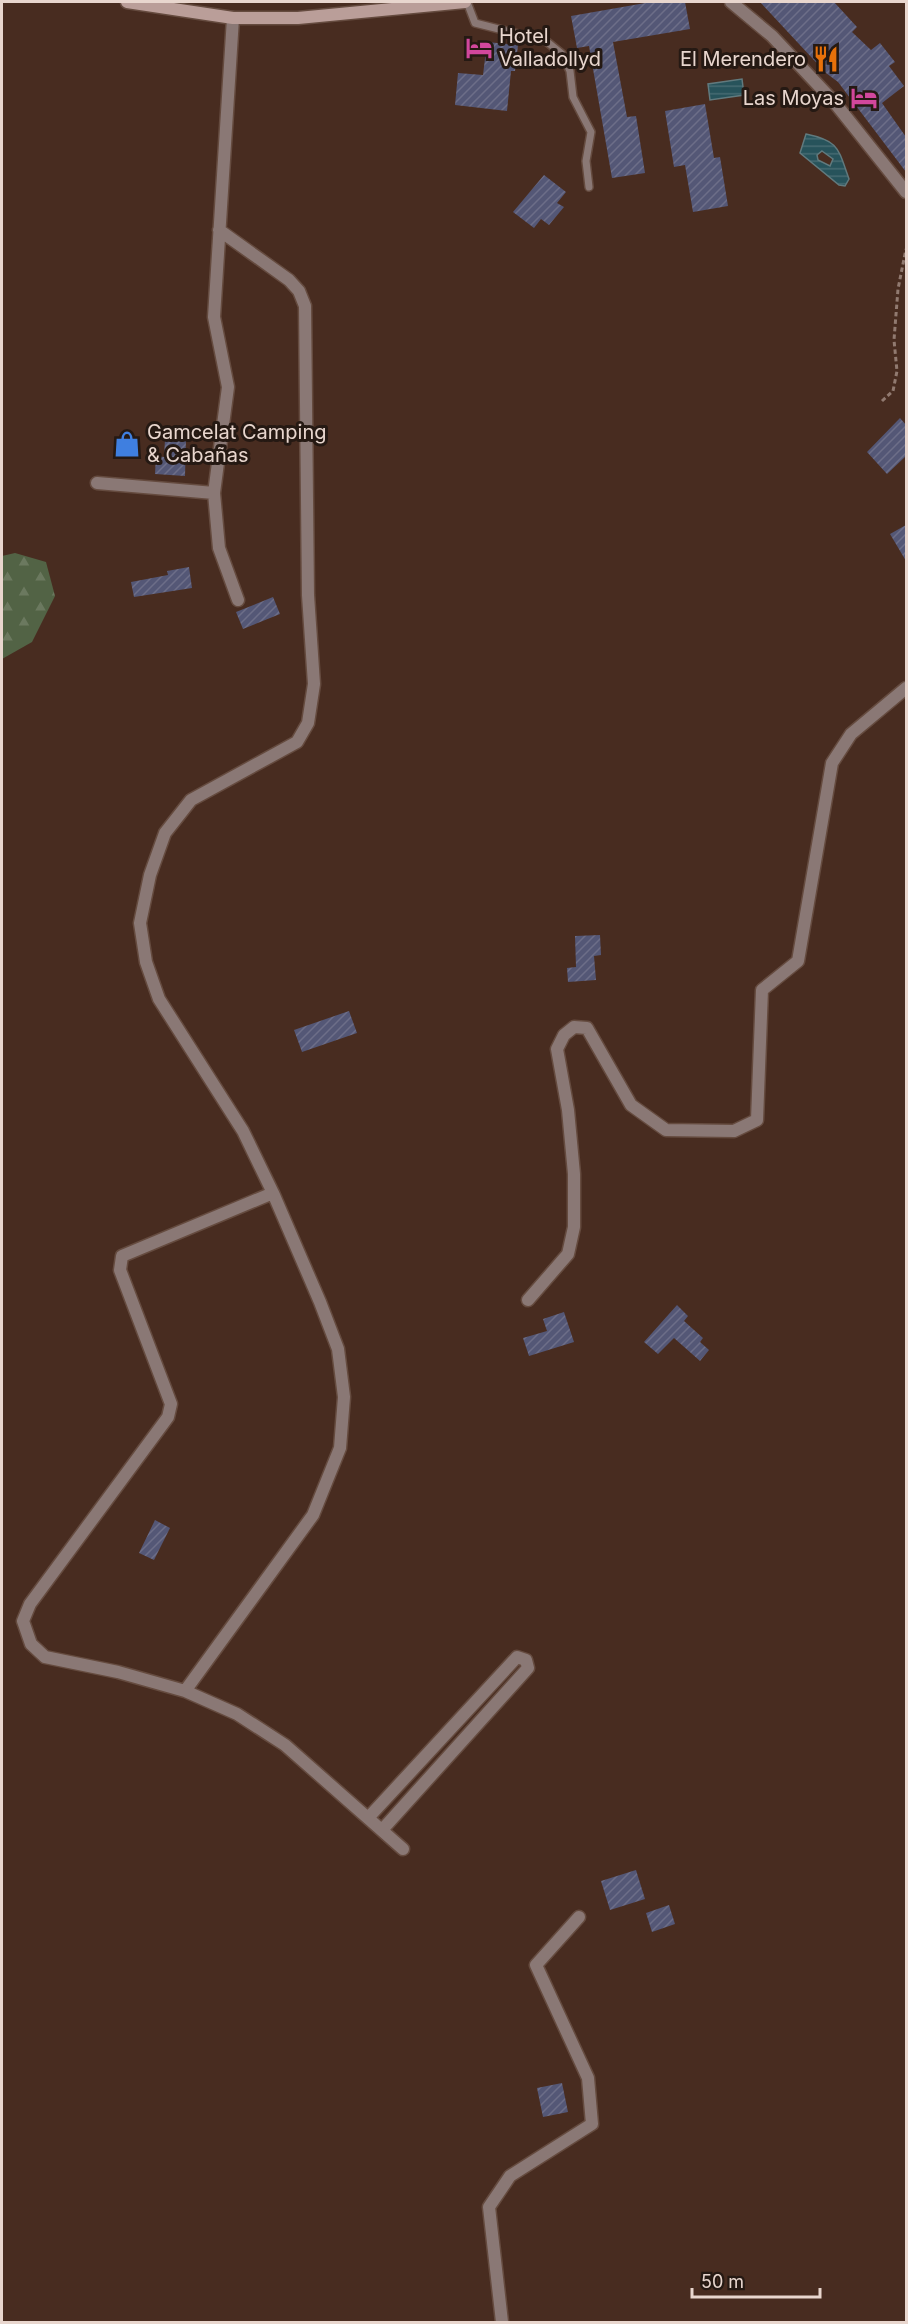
<svg xmlns="http://www.w3.org/2000/svg" width="908" height="2324" font-family="Inter,sans-serif">
	<defs>
		<pattern id="forest-firs" width="22" height="20" patternUnits="userSpaceOnUse" patternTransform="scale(1.5)"><rect width="22" height="20" fill="#526345"/><path d="M5 1l3.5 6h-7zM16 11l3.5 6h-7z" fill="#6b795f"/></pattern>
		<pattern id="water-rules" width="6" height="5" patternUnits="userSpaceOnUse" patternTransform="scale(1.5)"><rect width="6" height="5" fill="#27535b"/><path d="M0 2.5h6" fill="none" stroke="#466b71"/></pattern>
		<pattern id="building-hatch" width="6" height="6" patternUnits="userSpaceOnUse" patternTransform="scale(1.5)"><rect width="6" height="6" fill="#545776"/><path d="M-1 1l2-2M0 6l6-6M5 7l2-2" fill="none" stroke="#6d6e88"/></pattern>
	</defs>
	<rect width="100%" height="100%" fill="#482c20"/>
	<path fill="url(#forest-firs)" d="M 15,553 L 46,562 L 55,596 L 32,642 L 2,659 L 2,556 Z"/>
	<path fill="url(#water-rules)" stroke="#617a7e" stroke-width="1.5" fill-rule="evenodd" d="M 742,79 L 744,95 L 710,100 L 708,84 Z
		M 806,134 C 840,141 838,149 849,179 L 845,186 L 839,185 L 800,153 ZM 822,151 L 833,159 L 830,166 L 818,160 L 817,155 Z"/>
	<path fill="url(#building-hatch)" d="M 651,2 L 685,2 L 690,29 L 613,42 L 627,117 L 636,116 L 645,173 L 612,178 L 589,46 L 577,48 L 571,16 Z
		M 760,2 L 834,2 L 857,27 L 852,32 L 871,50 L 880,43 L 895,62 L 889,66 L 904,86 L 882,103 L 906,137 L 906,172 L 838,82 L 826,73 Z
		M 487,42 L 518,45 L 515,71 L 511,71 L 507,111 L 455,105 L 458,73 L 483,75 Z
		M 705,104 L 714,158 L 720,157 L 728,206 L 693,212 L 685,165 L 674,167 L 665,111 Z
		M 544,175 L 566,192 L 557,203 L 564,207 L 549,225 L 541,219 L 534,228 L 513,212 Z
		M 900,418 L 906,425 L 906,456 L 887,474 L 867,452 Z
		M 165,439 L 186,440 L 185,476 L 155,474 L 156,456 L 164,457 Z
		M 906,525 L 906,561 L 890,534 Z
		M 189,567 L 192,588 L 134,597 L 131,582 L 168,575 L 167,571 Z
		M 273,597 L 280,614 L 243,629 L 236,612 Z
		M 600,935 L 601,955 L 594,956 L 596,980 L 568,982 L 567,968 L 576,967 L 575,936 Z
		M 349,1011 L 357,1033 L 302,1052 L 294,1030 Z
		M 677,1305 L 688,1316 L 684,1321 L 703,1338 L 700,1342 L 709,1350 L 700,1361 L 674,1338 L 658,1354 L 644,1342 Z
		M 564,1312 L 574,1342 L 529,1356 L 523,1338 L 547,1331 L 543,1319 Z
		M 155,1520 L 170,1528 L 154,1560 L 139,1553 Z
		M 636,1870 L 645,1899 L 610,1910 L 601,1881 Z
		M 669,1905 L 675,1924 L 652,1932 L 646,1913 Z
		M 562,2083 L 568,2112 L 543,2117 L 537,2088 Z"/>
	<g fill="none" stroke-linecap="round" stroke-linejoin="round">
		<g stroke="#654b3f" stroke-width="10">
			<path id="service" d="M 467,2 L 475,23 L 546,41 L 562,54 L 570,71 L 573,97 L 591,132 L 586,161 L 589,187"/>
		</g>
		<g stroke="#654b3f" stroke-width="15">
			<path id="minor" d="M 731,2 L 772,36 L 835,103 L 906,192
				M 233,18 L 214,317 L 228,387 L 214,493 L 219,548 L 238,600
				M 97,483 L 214,493
				M 273,1193 L 122,1256 L 120,1270 L 171,1404 L 168,1417 L 30,1604 L 23,1621 L 31,1644 L 45,1657 L 118,1672 L 185,1691 L 237,1714 L 285,1745 L 403,1849
				M 528,1300 L 568,1254 L 574,1227 L 574,1174 L 568,1110 L 557,1049 L 564,1035 L 574,1027 L 587,1028 L 631,1105 L 666,1130 L 734,1131 L 757,1120 L 762,990 L 798,961 L 832,763 L 851,734 L 906,688
				M 185,1691 L 313,1515 L 340,1448 L 344,1397 L 338,1349 L 320,1302 L 273,1193 L 243,1131 L 159,999 L 146,962 L 140,923 L 150,875 L 165,833 L 191,800 L 297,742 L 308,723 L 314,684 L 308,595 L 305,306 L 299,291 L 289,280 L 219,230
				M 368,1818 L 517,1657 L 526,1660 L 528,1668 L 382,1830
				M 502,2322 L 489,2207 L 510,2176 L 592,2124 L 588,2078 L 536,1965 L 579,1917"/>
		</g>
		<g stroke="#654b3f" stroke-width="15">
			<path id="secondary" d="M 127,2 L 233,18 L 298,18 L 465,2"/>
		</g>
		<path stroke="#917a70" stroke-width="3" stroke-dasharray="4.5 3" stroke-linecap="butt" d="M 882,401 L 893,391 L 897,371 L 894,340 L 898,289 L 906,249"/>
		<use href="#service" stroke="#8a7875" stroke-width="7"/>
		<use href="#minor" stroke="#8a7875" stroke-width="12"/>
		<use href="#secondary" stroke="#ba9e99" stroke-width="12"/>
	</g>
	<defs>
		<g id="hotel-bare" transform="scale(2.07)"><path d="M-6-4.5h1.5V1H6V5H4.5V3h-9V5H-6ZM-4 0a1.8 1.8 0 1 1 3.6 0ZM.5 0V-2.5h3Q6-2.5 6 0Z" fill="#d1479c" stroke="#251913" stroke-width="2.5" paint-order="stroke"/></g>
		<g id="restaurant-bare" transform="scale(2.07)"><path d="M-5-6h1v4h1v-4h1v4h1v-4h1v5L-1.5 .5V6h-2V.5L-5-1ZM5-6V6H3V1.5H1.5Q1.5-4 5-6Z" fill="#e8710a" stroke="#251913" stroke-width="2.5" paint-order="stroke"/></g>
		<g id="shop-bare" transform="scale(2.07)"><path d="M-5-2.5h2.3a2.7 3.5 0 0 1 5.4 0H5L5.5 6h-11ZM-1.5-2.5h3a1.5 2.3 0 0 0-3 0Z" fill="#3f7fe0" stroke="#251913" stroke-width="2.5" paint-order="stroke"/></g>
	</defs>
	<g fill-rule="evenodd">
		<use href="#hotel-bare" x="479" y="48"/>
		<use href="#restaurant-bare" x="826" y="59"/>
		<use href="#hotel-bare" x="864" y="98"/>
		<use href="#shop-bare" x="127" y="444"/>
	</g>
	<g text-anchor="middle" dominant-baseline="central" stroke-width="6" stroke-linejoin="round" paint-order="stroke">
		<g font-size="20" fill="#e8d6ce" stroke="#251913" text-anchor="start">
			<text x="499" y="36">Hotel<tspan x="499" dy="23">Valladollyd</tspan></text>
			<text x="806" y="59" text-anchor="end">El Merendero</text>
			<text x="844" y="98" text-anchor="end">Las Moyas</text>
			<text x="147" y="432">Gamcelat Camping<tspan x="147" dy="23">&amp; Cabañas</tspan></text>
		</g>
	</g>
	<rect width="908" height="2324" fill="none" stroke="#e8d6ce" stroke-width="6"/>
	<path d="M692 2288v9h128v-9" fill="none" stroke="#e8d6ce" stroke-width="3"/>
	<text x="701" y="2288" font-size="18" fill="#e8d6ce" stroke="#251913" stroke-width="4.5" paint-order="stroke">50 m</text>
</svg>
